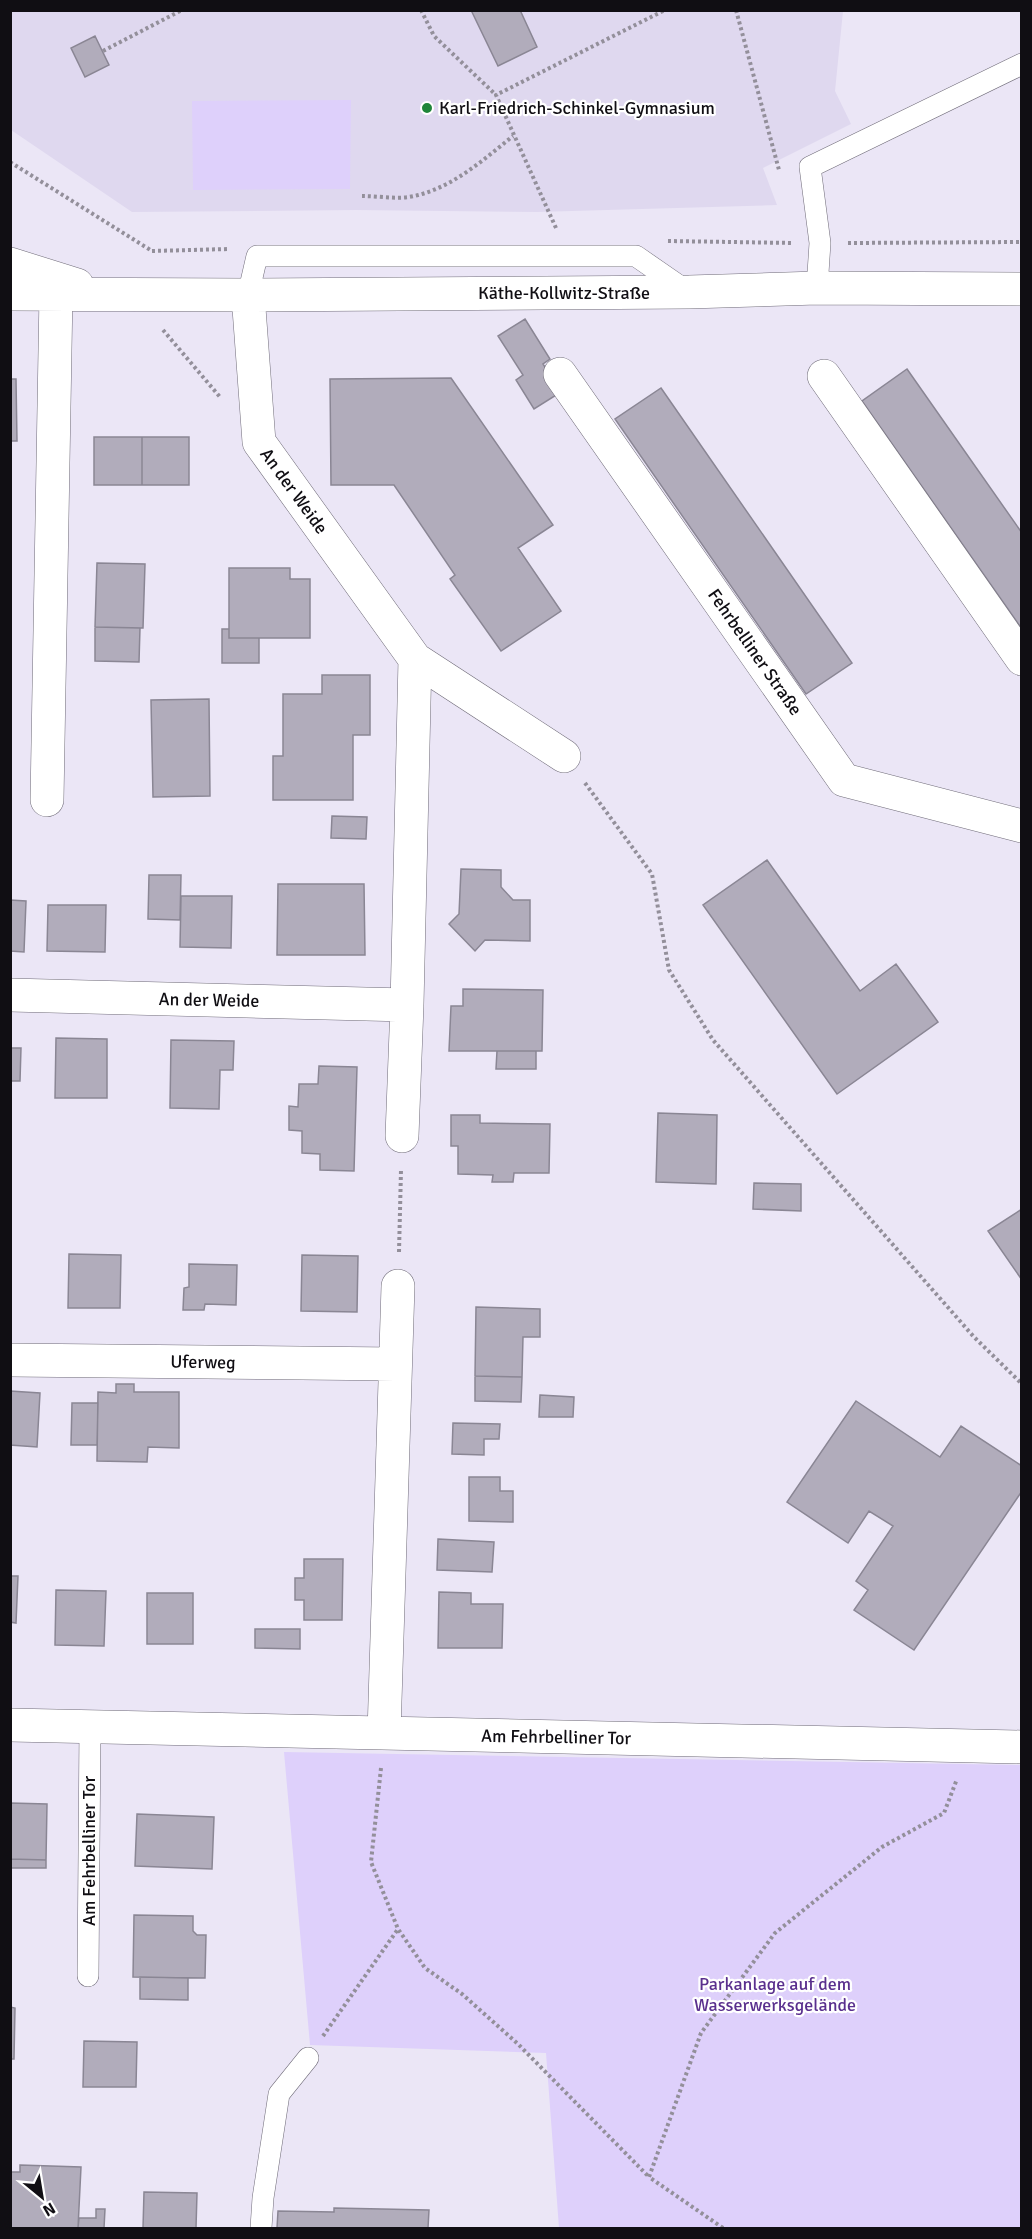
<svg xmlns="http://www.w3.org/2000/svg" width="1032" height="2239" font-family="Signika,sans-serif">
	<rect width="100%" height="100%" fill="#ebe6f6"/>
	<path fill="#dfd8ef" d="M 10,11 L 843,11 L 835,91 L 851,124 L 763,168 L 777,205 L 537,212 L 356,210 L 132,212 L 11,130 Z"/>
	<path fill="#ded0fb" d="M 351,100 L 350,189 L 193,190 L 192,101 Z
		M 284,1752 L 1021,1765 L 1021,2228 L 559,2228 L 546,2053 L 310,2045 Z"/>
	<path fill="#b1acbb" stroke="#8a8694" stroke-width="1.5" d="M 471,10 L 520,10 L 537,47 L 498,66 Z
		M 95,36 L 109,65 L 85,77 L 71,48 Z
		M 525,319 L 550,359 L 543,364 L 561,392 L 534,409 L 516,380 L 523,375 L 498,336 Z
		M 907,369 L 1022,533 L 1022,629 L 862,401 Z
		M 451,378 L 553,525 L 518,548 L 561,611 L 501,651 L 450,579 L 455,575 L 394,485 L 331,485 L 330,379 Z
		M 10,379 L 16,379 L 17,441 L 10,441 Z
		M 661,388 L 852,663 L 806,694 L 615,419 Z
		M 94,437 L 142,437 L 142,485 L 94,485 Z
		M 142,437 L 189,437 L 189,485 L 142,485 Z
		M 97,563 L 145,564 L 143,628 L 95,627 Z
		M 229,568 L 290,568 L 290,579 L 310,579 L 310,638 L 229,638 Z
		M 95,627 L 140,628 L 139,662 L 95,661 Z
		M 222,629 L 229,629 L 229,638 L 259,638 L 259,663 L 222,663 Z
		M 322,675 L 370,675 L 370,735 L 353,735 L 353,800 L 273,800 L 273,756 L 283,756 L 283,694 L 322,694 Z
		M 209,699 L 210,796 L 153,797 L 151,700 Z
		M 332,816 L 367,817 L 366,839 L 331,838 Z
		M 767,860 L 860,991 L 896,964 L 938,1022 L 837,1094 L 703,905 Z
		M 461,869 L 501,870 L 501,887 L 513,900 L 530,900 L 530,941 L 485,940 L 475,951 L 449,924 L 459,914 Z
		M 149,875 L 181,875 L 180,920 L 148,919 Z
		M 278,884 L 364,884 L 365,955 L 277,955 Z
		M 181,896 L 232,896 L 231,948 L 180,947 Z
		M 10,900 L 26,901 L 24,952 L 10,951 Z
		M 48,905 L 106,905 L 105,952 L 47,951 Z
		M 463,989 L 543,990 L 542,1051 L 449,1051 L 451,1006 L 463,1006 Z
		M 56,1038 L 107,1039 L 107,1098 L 55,1098 Z
		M 171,1040 L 234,1041 L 233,1070 L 220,1070 L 219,1109 L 170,1108 Z
		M 10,1048 L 21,1048 L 20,1081 L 10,1081 Z
		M 497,1051 L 536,1051 L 536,1069 L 496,1069 Z
		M 319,1066 L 357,1067 L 354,1171 L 320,1170 L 320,1154 L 302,1153 L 302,1131 L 289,1130 L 289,1106 L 298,1107 L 299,1084 L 318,1084 Z
		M 658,1113 L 717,1115 L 716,1184 L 656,1182 Z
		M 451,1115 L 480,1115 L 480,1123 L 550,1124 L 549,1173 L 514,1173 L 513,1182 L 492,1182 L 493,1175 L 458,1174 L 458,1146 L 451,1146 Z
		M 754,1183 L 801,1184 L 801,1211 L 753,1209 Z
		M 1022,1209 L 1022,1280 L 988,1231 Z
		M 69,1254 L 121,1255 L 120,1308 L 68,1308 Z
		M 302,1255 L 358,1256 L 357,1312 L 301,1311 Z
		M 189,1264 L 237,1265 L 236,1305 L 205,1304 L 204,1310 L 183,1310 L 184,1288 L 189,1287 Z
		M 476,1307 L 540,1309 L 540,1337 L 523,1337 L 522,1377 L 475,1376 Z
		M 475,1376 L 522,1377 L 521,1402 L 475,1401 Z
		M 116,1384 L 134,1384 L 134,1392 L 179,1392 L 179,1448 L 148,1447 L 147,1462 L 97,1461 L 98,1392 L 116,1393 Z
		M 10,1391 L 40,1393 L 37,1447 L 10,1445 Z
		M 540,1395 L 574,1397 L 573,1417 L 539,1417 Z
		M 856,1401 L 940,1457 L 961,1426 L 1022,1466 L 1022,1491 L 914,1650 L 854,1610 L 868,1590 L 856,1581 L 893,1526 L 869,1511 L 848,1543 L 787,1502 Z
		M 72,1403 L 98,1403 L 97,1445 L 71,1445 Z
		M 453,1423 L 500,1424 L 499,1439 L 484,1439 L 484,1455 L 452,1454 Z
		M 469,1477 L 500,1477 L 500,1491 L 513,1491 L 513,1522 L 469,1521 Z
		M 438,1539 L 494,1542 L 492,1572 L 437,1570 Z
		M 304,1559 L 343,1559 L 342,1620 L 304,1620 L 304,1600 L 295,1600 L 295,1578 L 304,1578 Z
		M 10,1576 L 18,1576 L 16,1623 L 10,1622 Z
		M 56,1590 L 106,1591 L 104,1646 L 55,1645 Z
		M 439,1592 L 471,1593 L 471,1604 L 503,1604 L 502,1648 L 438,1648 Z
		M 147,1593 L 193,1593 L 193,1644 L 147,1644 Z
		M 255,1629 L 300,1629 L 300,1649 L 255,1648 Z
		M 10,1803 L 47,1804 L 46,1860 L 10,1859 Z
		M 137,1814 L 214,1817 L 212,1869 L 135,1866 Z
		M 10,1859 L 46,1860 L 46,1868 L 10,1868 Z
		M 134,1915 L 193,1916 L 193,1931 L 197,1935 L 206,1935 L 205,1978 L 133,1977 Z
		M 140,1977 L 188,1978 L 188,2000 L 140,1999 Z
		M 10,2007 L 15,2008 L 14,2059 L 10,2059 Z
		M 84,2041 L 137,2042 L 136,2087 L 83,2087 Z
		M 20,2165 L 81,2167 L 78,2228 L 10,2228 L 10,2172 L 20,2172 Z
		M 144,2192 L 197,2193 L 196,2228 L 143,2228 Z
		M 334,2208 L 429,2210 L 428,2228 L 277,2228 L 278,2211 L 334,2212 Z
		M 96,2209 L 105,2209 L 104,2228 L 78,2228 L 79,2218 L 96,2218 Z"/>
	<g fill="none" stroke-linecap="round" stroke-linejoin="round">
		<g stroke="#706c79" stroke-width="22">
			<path id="service" d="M 817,288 L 820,243 L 810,167 L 1022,64
				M 248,295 L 257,256 L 636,256 L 688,292
				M 88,1976 L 90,1727
				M 261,2228 L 263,2198 L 279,2094 L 308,2058"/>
		</g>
		<g stroke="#706c79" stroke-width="34">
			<path id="minor" d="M 10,264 L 77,285
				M 10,294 L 248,295 L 689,292 L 817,288 L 1022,289
				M 560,374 L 844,780 L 1022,826
				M 824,376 L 1022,659
				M 415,659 L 564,756
				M 47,800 L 56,294
				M 10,995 L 407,1005 L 415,659 L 259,442 L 248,295
				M 402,1136 L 407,1005
				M 10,1360 L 395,1364
				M 10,1725 L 1022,1747
				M 384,1733 L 398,1286"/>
		</g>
		<path stroke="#938f9a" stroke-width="4" stroke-dasharray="3 3" stroke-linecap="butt" d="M 421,10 L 434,36 L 496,95
			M 736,10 L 779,170 L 781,170
			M 103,51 L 182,10
			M 10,162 L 152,251
			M 362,196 C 377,196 394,199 409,197 C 450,190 482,161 513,136
			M 556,228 L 496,95 L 665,10
			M 668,241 L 793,243
			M 848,243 L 1022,242
			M 152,251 L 229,249
			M 163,330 L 220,397
			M 585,783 L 652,874 L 669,970 L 713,1040 L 974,1337 L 1022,1384
			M 399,1252 L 401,1170
			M 381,1768 L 371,1862 L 398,1929 L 425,1968 L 462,1994 L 518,2044 L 649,2177
			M 323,2036 L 398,1929
			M 723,2228 L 649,2177 L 701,2033 L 775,1933 L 882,1847 L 944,1813 L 957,1779"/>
		<use href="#service" stroke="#fff" stroke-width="21"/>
		<use href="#minor" stroke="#fff" stroke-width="33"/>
	</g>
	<circle fill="#1f8539" stroke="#fff" stroke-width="2" cx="427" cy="108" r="6"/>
	<g text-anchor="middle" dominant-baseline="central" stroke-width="4.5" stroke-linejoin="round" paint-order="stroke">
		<g font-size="18" fill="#100e13" stroke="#fff" text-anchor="start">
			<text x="439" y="108">Karl-Friedrich-Schinkel-Gymnasium</text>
		</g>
		<g font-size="18" fill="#100e13" stroke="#fff">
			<text x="564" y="293">Käthe-Kollwitz-Straße</text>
			<text transform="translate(294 491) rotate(54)">An der Weide</text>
			<text transform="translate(755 652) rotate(55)">Fehrbelliner Straße</text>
			<text transform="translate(209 1000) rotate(1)">An der Weide</text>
			<text transform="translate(203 1362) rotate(1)">Uferweg</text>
			<text transform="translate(556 1737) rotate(1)">Am Fehrbelliner Tor</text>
			<text transform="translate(89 1851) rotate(-90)">Am Fehrbelliner Tor</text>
		</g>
		<g font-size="18" fill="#5a308e" stroke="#fff">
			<text x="775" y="1984">Parkanlage auf dem<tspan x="775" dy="21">Wasserwerksgelände</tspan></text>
		</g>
	</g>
	<rect width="1032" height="2239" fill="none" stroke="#100e13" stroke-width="24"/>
	<g transform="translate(42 2197) rotate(150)" stroke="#ffffff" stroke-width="4.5" paint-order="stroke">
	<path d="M0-4.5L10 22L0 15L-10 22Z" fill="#100e13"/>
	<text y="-9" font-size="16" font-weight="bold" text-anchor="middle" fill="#100e13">N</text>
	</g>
</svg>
